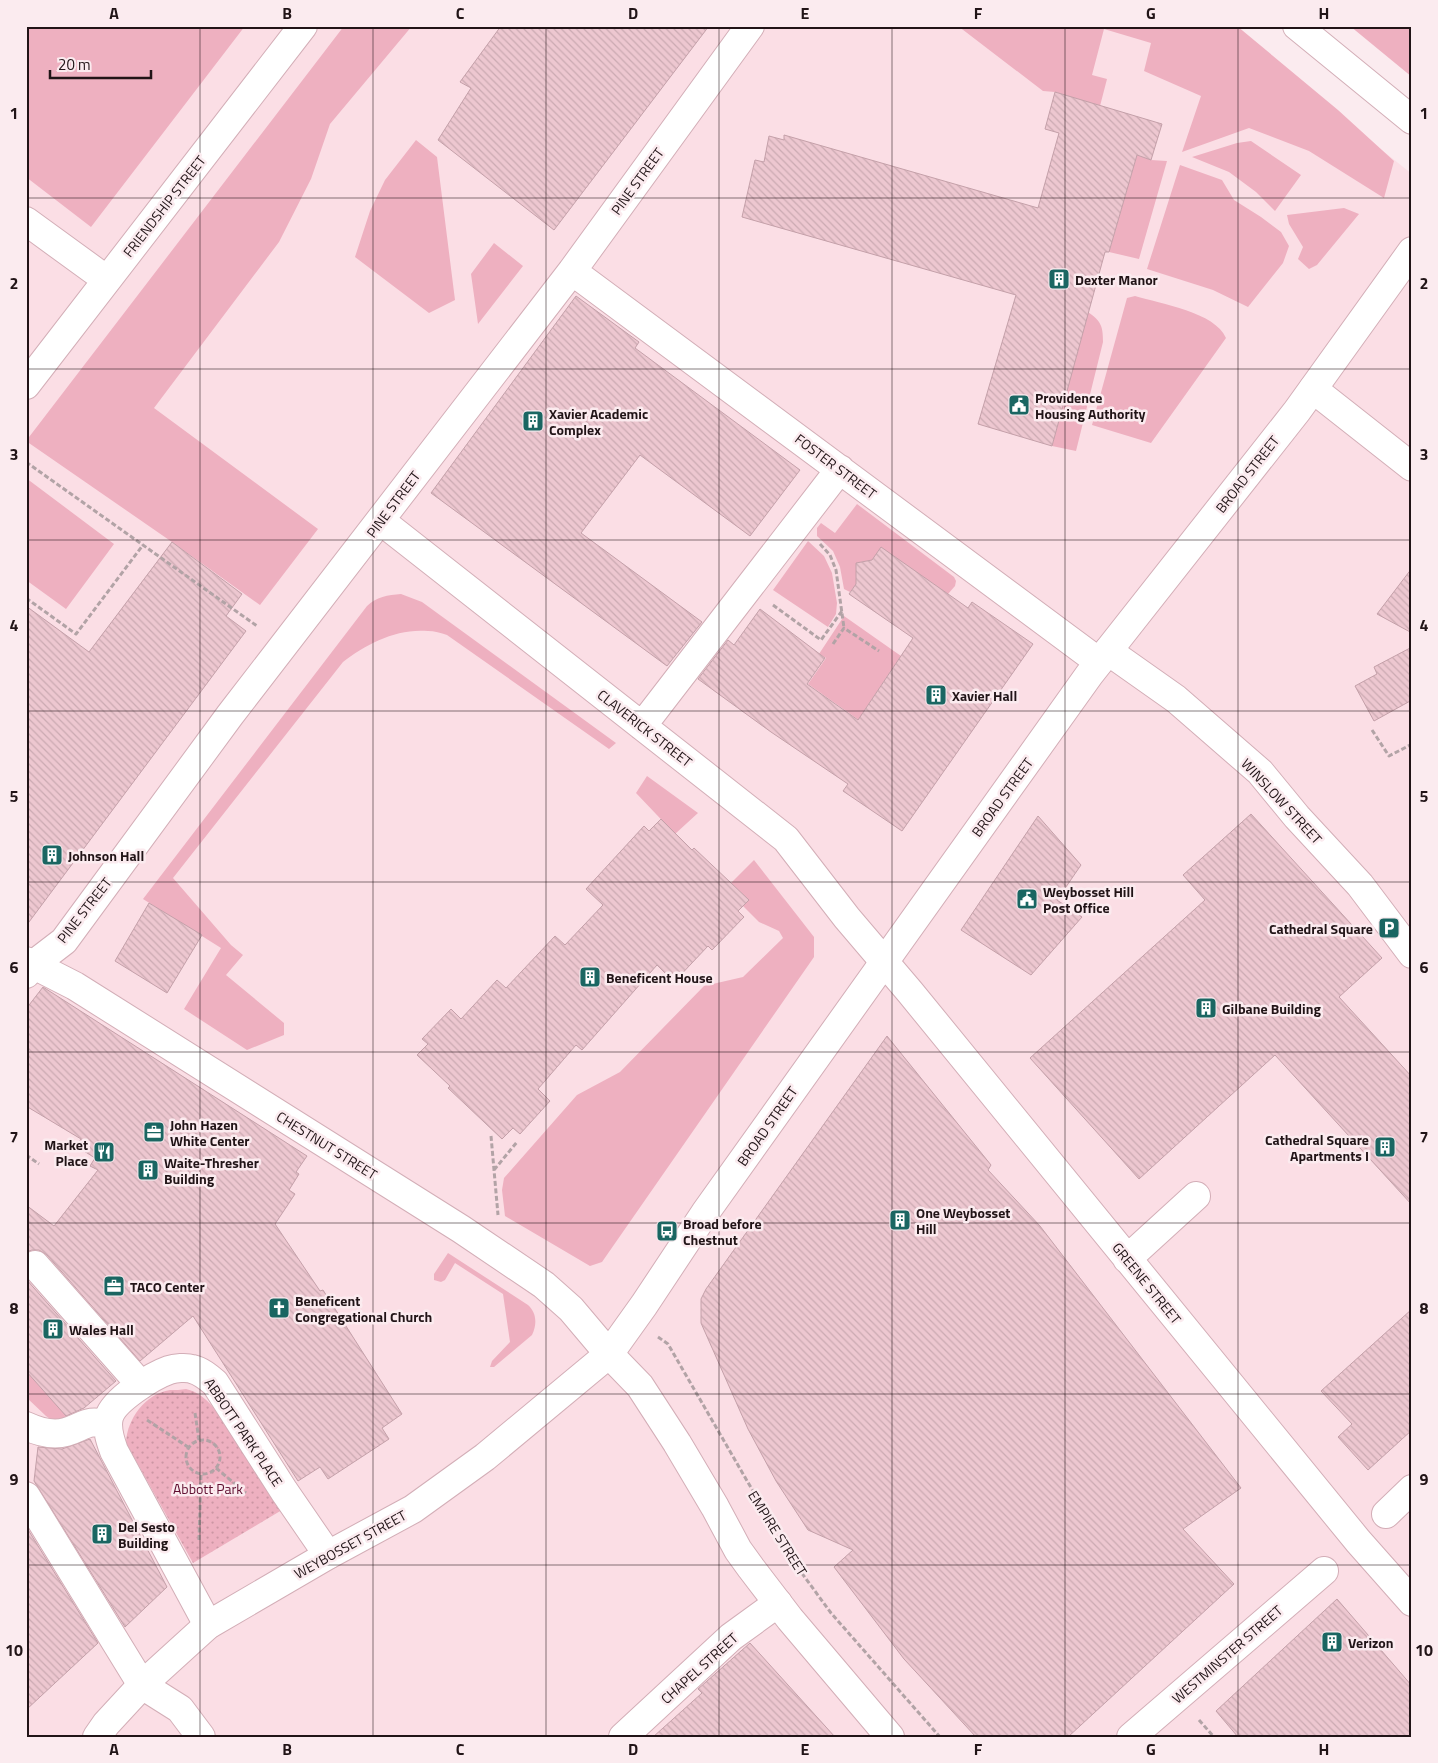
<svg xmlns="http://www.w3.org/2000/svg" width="1438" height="1763" font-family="'Titillium Web',sans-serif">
	<defs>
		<pattern id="park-dots" width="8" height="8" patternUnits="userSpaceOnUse" patternTransform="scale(1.25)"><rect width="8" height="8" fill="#eeb0c0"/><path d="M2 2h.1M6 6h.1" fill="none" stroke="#cc96a4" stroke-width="1.8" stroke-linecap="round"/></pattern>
		<pattern id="building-back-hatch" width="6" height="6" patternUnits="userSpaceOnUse" patternTransform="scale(1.25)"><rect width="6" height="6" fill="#edc7d0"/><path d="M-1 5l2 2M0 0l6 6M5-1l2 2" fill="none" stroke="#cbaab2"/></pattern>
	</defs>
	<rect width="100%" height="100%" fill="#fbebef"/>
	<path fill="#fbdee5" d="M 26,26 L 1226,26 L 1412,174 L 1412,1737 L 26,1737 Z"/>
	<path fill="#eeb0c0" d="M 26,26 L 245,26 L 91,227 L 26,177 Z
		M 344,26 L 412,26 L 330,124 L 311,179 L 279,242 L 154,408 L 318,529 L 260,605 L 172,542 L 26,441 Z
		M 958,26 L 1237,26 L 1338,110 L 1394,161 L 1384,198 L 1309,151 L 1249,128 L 1182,152 L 1201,96 L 1144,71 L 1151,43 L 1104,29 L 1092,75 L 1107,79 L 1100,106 L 1055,92 L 1043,91 Z
		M 1350,26 L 1412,26 L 1412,77 Z
		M 416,140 L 437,157 L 455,300 L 429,313 L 355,257 L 370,211 L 385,180 Z
		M 1251,141 L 1301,175 L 1275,211 L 1256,192 L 1229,172 L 1192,157 L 1237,143 Z
		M 1137,155 L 1151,160 L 1167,161 L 1139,259 L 1109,252 Z
		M 1180,165 L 1222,180 L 1234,200 L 1261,217 L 1281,232 L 1289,246 L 1283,263 L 1248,307 L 1213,290 L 1147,269 Z
		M 1344,208 L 1359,214 L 1317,265 L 1309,269 L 1298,259 L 1303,247 L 1289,224 L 1287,215 Z
		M 494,243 L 523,266 L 478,324 L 471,274 Z
		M 1135,296 C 1161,304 1215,312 1226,338 L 1151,443 L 1092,425 L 1127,298 Z
		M 1088,312 C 1101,321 1103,326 1103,342 L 1076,451 L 1052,446 Z
		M 26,478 L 114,544 L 66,609 L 26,580 Z
		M 857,504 L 954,577 L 956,581 L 955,586 L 948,594 L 881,548 L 870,563 L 867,561 L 861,562 L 856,569 L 860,579 L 850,592 L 844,589 L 840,567 L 833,551 L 817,536 L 817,528 L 821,523 L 835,533 Z
		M 808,541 L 824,556 L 832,573 L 837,603 L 836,614 L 828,627 L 773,590 Z
		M 401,594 L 422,602 L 616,743 L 609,749 L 447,635 C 441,633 434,631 428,631 C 397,628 366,644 343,662 L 173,878 L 231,945 L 243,955 L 226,975 L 284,1023 L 284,1035 L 247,1050 L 184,1009 L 221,948 L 143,899 L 367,606 C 376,597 388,595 401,594 Z
		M 844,616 L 901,656 L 864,711 L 880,735 L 808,684 L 826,658 L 819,654 Z
		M 647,776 L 698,813 L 675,834 L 636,793 Z
		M 754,860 L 814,937 L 814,957 L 602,1262 L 590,1266 L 505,1216 L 502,1190 L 504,1178 L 577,1095 L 620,1072 L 704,986 L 743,977 L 783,938 L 779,931 L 759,922 L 743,906 L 749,900 L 731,883 Z
		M 448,1253 L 528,1305 C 537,1313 537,1325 532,1335 L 494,1367 L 490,1367 L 492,1361 L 510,1342 L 503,1294 L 455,1263 L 445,1280 L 441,1282 L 434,1280 L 434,1274 Z
		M 26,1371 L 68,1418 L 53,1421 L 46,1416 L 26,1397 Z"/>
	<path fill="url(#park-dots)" d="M 186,1389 C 198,1392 205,1398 213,1407 L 282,1510 L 193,1563 L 126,1443 C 127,1419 145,1394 170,1390 C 175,1390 181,1390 186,1389 Z"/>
	<path fill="url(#building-back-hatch)" stroke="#c4a0a9" d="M 501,26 L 709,26 L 554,230 L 438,140 L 471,88 L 460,82 Z
		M 1055,92 L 1162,124 L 1151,160 L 1137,155 L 1109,252 L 1105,252 L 1052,446 L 978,424 L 1016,295 L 742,217 L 755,160 L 764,162 L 769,136 L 784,140 L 784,135 L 1038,208 L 1059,133 L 1045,129 Z
		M 576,296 L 639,342 L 635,348 L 800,470 L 750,536 L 640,455 L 581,533 L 702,622 L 667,666 L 431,493 Z
		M 172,542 L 242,594 L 226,616 L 246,631 L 26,926 L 26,606 L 89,652 Z
		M 881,547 L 968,608 L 972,602 L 1033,644 L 902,831 L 843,791 L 848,784 L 771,732 L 698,679 L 728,640 L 734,645 L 760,609 L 825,658 L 807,684 L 858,720 L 913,638 L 849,594 L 856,584 L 856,563 L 872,560 Z
		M 1412,568 L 1412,633 L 1377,614 Z
		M 1412,647 L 1412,700 L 1374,721 L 1355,686 L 1377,674 L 1374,667 Z
		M 1251,814 L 1382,958 L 1339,997 L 1412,1077 L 1412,1205 L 1275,1055 L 1139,1179 L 1030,1058 L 1205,900 L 1183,875 Z
		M 1038,816 L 1081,865 L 1057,900 L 1082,917 L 1031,975 L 961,930 Z
		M 661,819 L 692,850 L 694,848 L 749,900 L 738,911 L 744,917 L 712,950 L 708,946 L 674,982 L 657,965 L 582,1050 L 576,1045 L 538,1089 L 550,1101 L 520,1134 L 513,1128 L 502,1139 L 448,1088 L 450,1086 L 417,1055 L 428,1044 L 422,1039 L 451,1009 L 461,1019 L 497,980 L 506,988 L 555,936 L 565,945 L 603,905 L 586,889 L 644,826 L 649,831 Z
		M 149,903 L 202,935 L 167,993 L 115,961 Z
		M 43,987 L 307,1156 L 296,1172 L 299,1174 L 289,1190 L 295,1194 L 275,1224 L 320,1291 L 323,1290 L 402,1414 L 382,1428 L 389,1439 L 328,1479 L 320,1467 L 298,1481 L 193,1316 L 140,1361 L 47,1255 L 39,1250 L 32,1250 L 26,1252 L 26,1205 L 54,1226 L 98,1170 L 90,1166 L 95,1158 L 76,1146 L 81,1139 L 26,1106 L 26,1009 Z
		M 887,1036 L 991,1165 L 988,1170 L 1040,1226 L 1241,1488 L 1183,1529 L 1234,1584 L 1068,1737 L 976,1737 L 904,1659 L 834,1567 L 853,1550 L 808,1530 L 776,1481 L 748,1429 L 701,1323 L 701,1299 L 706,1289 Z
		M 26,1279 L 116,1381 L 84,1408 L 66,1416 L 26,1371 Z
		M 1412,1309 L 1412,1430 L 1368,1470 L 1338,1437 L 1352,1424 L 1321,1391 Z
		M 90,1439 L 167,1587 L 125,1627 L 34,1481 L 38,1447 L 62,1449 Z
		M 27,1528 L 98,1643 L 26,1710 L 26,1530 Z
		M 1337,1599 L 1412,1686 L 1412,1737 L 1238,1737 L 1216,1711 Z
		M 750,1643 L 835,1737 L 653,1737 L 702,1693 L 698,1689 Z"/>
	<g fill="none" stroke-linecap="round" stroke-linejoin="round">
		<g stroke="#d3aeb7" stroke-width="30">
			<path id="minor" d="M 26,221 L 107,280
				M 572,271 L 1099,662
				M 26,385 L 303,26
				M 1313,389 L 1412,467
				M 381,521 L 786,839 L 847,918 L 910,992 L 1358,1541 L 1412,1602
				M 1108,651 L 1176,699 L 1260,772 L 1297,817 L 1360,885 L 1412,954
				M 642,726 L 840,469
				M 26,961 L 75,986 L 461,1229 L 544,1285 L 571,1309 L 609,1354
				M 26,974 L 34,964 L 64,941 L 230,715 L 572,271 L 750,26
				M 1127,1259 L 1196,1196
				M 35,1265 L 141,1385
				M 26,1426 C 39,1432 52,1436 66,1432 C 84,1427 87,1418 108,1425
				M 26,1496 L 142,1685 L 180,1709 L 201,1737
				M 1386,1514 L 1412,1489
				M 208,1625 L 114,1451 C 110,1440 106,1428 109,1417 C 114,1400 152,1376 169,1370 C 175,1368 186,1367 192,1369 C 201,1371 208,1377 215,1383 L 284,1491 L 328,1555
				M 623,1737 L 731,1637 L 778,1603
				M 1131,1737 L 1324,1571"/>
		</g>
		<g stroke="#d3aeb7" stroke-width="30">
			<path id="major" d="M 1297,26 L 1412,120
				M 609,1354 L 640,1386 L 677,1443 L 715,1507 L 738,1550 L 751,1568 L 790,1619 L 890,1737
				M 97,1737 L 106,1724 L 142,1685 L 208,1625 L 328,1555 L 413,1509 L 485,1457 L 609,1354 L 644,1305 L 705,1213 L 1089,675 L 1297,411 L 1412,251"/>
		</g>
		<path stroke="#b2a3a6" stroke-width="3" stroke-dasharray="5 2.5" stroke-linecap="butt" d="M 26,462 L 257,626
			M 820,544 L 830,555 L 836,570 L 844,628
			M 26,598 L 76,634 L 143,545
			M 773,605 L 821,640 L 842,611
			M 833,644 L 844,628 L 879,651
			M 1372,730 L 1389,756 L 1412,744
			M 491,1136 L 498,1215
			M 26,1155 L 39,1164
			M 494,1170 L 517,1142
			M 658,1337 L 668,1344 L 772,1524 L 801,1572 L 831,1613 L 940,1737
			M 195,1413 L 199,1440
			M 147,1420 L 188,1447
			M186 1457a17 17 0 1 1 34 0a17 17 0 1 1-34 0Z
			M 216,1468 L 246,1493
			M 199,1540 L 201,1474
			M 1199,1720 L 1214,1737"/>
		<use href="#minor" stroke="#fff" stroke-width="28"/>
		<use href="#major" stroke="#fff" stroke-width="28"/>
	</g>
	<path fill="none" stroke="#211417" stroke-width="1" stroke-opacity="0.55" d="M 200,26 L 200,1737M 373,26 L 373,1737M 546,26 L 546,1737M 719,26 L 719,1737M 892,26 L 892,1737M 1065,26 L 1065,1737M 1238,26 L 1238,1737M 26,198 L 1412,198M 26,369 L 1412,369M 26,540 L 1412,540M 26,711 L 1412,711M 26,882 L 1412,882M 26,1052 L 1412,1052M 26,1223 L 1412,1223M 26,1394 L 1412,1394M 26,1565 L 1412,1565"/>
	<defs>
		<g id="building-square" transform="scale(1.125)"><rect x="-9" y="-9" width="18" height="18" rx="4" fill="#1a6662" stroke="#fbebef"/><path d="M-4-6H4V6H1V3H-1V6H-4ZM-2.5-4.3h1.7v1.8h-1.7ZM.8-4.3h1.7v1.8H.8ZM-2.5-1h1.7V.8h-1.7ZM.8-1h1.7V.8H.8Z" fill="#fff"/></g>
		<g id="civic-square" transform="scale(1.125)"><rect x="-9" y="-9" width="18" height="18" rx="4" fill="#1a6662" stroke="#fbebef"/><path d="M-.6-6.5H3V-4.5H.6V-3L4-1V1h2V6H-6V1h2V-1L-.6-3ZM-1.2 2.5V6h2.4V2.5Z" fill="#fff"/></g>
		<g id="parking-square" transform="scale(1.125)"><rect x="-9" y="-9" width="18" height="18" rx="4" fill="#1a6662" stroke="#fbebef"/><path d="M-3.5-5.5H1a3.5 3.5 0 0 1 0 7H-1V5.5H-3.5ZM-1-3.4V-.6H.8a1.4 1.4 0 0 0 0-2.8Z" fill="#fff"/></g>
		<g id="office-square" transform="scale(1.125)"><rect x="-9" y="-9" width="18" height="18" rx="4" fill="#1a6662" stroke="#fbebef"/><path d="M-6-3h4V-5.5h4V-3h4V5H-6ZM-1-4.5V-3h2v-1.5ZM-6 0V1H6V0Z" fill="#fff"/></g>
		<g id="restaurant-square" transform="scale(1.125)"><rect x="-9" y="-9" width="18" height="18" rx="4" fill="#1a6662" stroke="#fbebef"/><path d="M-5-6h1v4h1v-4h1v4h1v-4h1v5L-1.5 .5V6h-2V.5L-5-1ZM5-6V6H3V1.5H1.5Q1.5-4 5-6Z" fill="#fff"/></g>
		<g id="bus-square" transform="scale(1.125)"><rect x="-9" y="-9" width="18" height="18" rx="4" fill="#1a6662" stroke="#fbebef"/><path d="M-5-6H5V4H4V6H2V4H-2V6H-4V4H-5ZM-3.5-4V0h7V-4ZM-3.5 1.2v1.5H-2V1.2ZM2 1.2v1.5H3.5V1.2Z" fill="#fff"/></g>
		<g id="church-square" transform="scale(1.125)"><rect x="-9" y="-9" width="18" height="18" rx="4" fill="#1a6662" stroke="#fbebef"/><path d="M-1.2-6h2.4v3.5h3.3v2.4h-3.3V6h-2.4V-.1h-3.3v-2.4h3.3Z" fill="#fff"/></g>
	</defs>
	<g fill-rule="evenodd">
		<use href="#building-square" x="1059" y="279"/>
		<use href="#civic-square" x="1019" y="405"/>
		<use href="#building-square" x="533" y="421"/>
		<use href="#building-square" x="936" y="695"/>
		<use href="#building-square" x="52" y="855"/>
		<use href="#civic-square" x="1027" y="899"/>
		<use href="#parking-square" x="1389" y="928"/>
		<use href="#building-square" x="590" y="977"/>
		<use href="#building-square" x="1206" y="1008"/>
		<use href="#office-square" x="154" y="1132"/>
		<use href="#building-square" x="1385" y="1147"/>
		<use href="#restaurant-square" x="104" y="1152"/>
		<use href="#building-square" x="148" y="1170"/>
		<use href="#building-square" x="900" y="1220"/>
		<use href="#bus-square" x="667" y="1231"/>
		<use href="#office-square" x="114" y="1286"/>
		<use href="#church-square" x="279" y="1308"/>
		<use href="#building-square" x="53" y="1329"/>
		<use href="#building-square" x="102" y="1534"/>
		<use href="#building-square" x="1332" y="1642"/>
	</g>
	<g text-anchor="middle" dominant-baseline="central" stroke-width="5" stroke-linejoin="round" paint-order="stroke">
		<g font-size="14" fill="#211417" stroke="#fbebef">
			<text transform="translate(637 181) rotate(-54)">PINE STREET</text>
			<text transform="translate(164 206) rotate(-52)">FRIENDSHIP STREET</text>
			<text transform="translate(836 466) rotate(37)">FOSTER STREET</text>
			<text transform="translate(1247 474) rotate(-52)">BROAD STREET</text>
			<text transform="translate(393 504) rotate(-53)">PINE STREET</text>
			<text transform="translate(645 728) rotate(38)">CLAVERICK STREET</text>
			<text transform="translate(1002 797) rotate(-54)">BROAD STREET</text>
			<text transform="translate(1282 801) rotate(47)">WINSLOW STREET</text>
			<text transform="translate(84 910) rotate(-52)">PINE STREET</text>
			<text transform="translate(767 1126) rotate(-55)">BROAD STREET</text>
			<text transform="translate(327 1145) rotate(32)">CHESTNUT STREET</text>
			<text transform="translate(1147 1283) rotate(51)">GREENE STREET</text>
			<text transform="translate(244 1432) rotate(56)">ABBOTT PARK PLACE</text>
			<text transform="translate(778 1533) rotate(58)">EMPIRE STREET</text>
			<text transform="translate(350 1544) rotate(-29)">WEYBOSSET STREET</text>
			<text transform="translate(1227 1654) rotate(-41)">WESTMINSTER STREET</text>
			<text transform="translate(699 1668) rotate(-42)">CHAPEL STREET</text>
		</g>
		<g font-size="14" font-weight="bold" fill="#211417" stroke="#fbebef" text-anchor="start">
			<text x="1075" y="279">Dexter Manor</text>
			<text x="1035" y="397">Providence<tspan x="1035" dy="16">Housing Authority</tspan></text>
			<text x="549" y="413">Xavier Academic<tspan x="549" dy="16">Complex</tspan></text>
			<text x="952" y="695">Xavier Hall</text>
			<text x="68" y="855">Johnson Hall</text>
			<text x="1043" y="891">Weybosset Hill<tspan x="1043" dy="16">Post Office</tspan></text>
			<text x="1373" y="928" text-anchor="end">Cathedral Square</text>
			<text x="606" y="977">Beneficent House</text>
			<text x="1222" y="1008">Gilbane Building</text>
			<text x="170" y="1124">John Hazen<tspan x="170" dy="16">White Center</tspan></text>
			<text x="1369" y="1139" text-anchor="end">Cathedral Square<tspan x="1369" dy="16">Apartments I</tspan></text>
			<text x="88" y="1144" text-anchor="end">Market<tspan x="88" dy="16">Place</tspan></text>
			<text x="164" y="1162">Waite-Thresher<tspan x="164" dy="16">Building</tspan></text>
			<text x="916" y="1212">One Weybosset<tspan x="916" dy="16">Hill</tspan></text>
			<text x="683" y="1223">Broad before<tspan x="683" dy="16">Chestnut</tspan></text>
			<text x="130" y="1286">TACO Center</text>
			<text x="295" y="1300">Beneficent<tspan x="295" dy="16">Congregational Church</tspan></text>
			<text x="69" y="1329">Wales Hall</text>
			<text x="118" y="1526">Del Sesto<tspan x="118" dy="16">Building</tspan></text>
			<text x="1348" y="1642">Verizon</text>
		</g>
		<g font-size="14" fill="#5f0d2f" stroke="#fbebef">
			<text x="208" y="1488">Abbott Park</text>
		</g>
	</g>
	<rect width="1438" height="1763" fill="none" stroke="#fbebef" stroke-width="55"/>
	<path d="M50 70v8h101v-8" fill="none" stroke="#211417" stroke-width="2.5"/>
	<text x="58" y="70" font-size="15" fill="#211417" stroke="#fbebef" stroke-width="4" paint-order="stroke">20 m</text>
	<rect x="28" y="28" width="1382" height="1708" fill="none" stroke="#211417" stroke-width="2"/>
	<g font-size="16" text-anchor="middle" font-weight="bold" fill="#211417">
		<text x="114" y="19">A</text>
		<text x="287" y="19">B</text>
		<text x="460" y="19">C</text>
		<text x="633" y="19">D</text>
		<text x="805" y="19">E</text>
		<text x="978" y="19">F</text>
		<text x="1151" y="19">G</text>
		<text x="1324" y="19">H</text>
		<text x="14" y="119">1</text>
		<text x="1424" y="119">1</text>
		<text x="14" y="289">2</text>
		<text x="1424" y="289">2</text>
		<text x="14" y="460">3</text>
		<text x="1424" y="460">3</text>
		<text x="14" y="631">4</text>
		<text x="1424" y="631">4</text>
		<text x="14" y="802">5</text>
		<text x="1424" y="802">5</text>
		<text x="14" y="973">6</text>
		<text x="1424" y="973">6</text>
		<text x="14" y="1143">7</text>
		<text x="1424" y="1143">7</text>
		<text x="14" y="1314">8</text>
		<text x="1424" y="1314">8</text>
		<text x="14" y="1485">9</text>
		<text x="1424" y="1485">9</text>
		<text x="14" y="1656">10</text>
		<text x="1424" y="1656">10</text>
		<text x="114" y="1755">A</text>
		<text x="287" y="1755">B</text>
		<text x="460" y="1755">C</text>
		<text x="633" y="1755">D</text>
		<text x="805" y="1755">E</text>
		<text x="978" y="1755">F</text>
		<text x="1151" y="1755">G</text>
		<text x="1324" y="1755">H</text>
	</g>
</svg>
